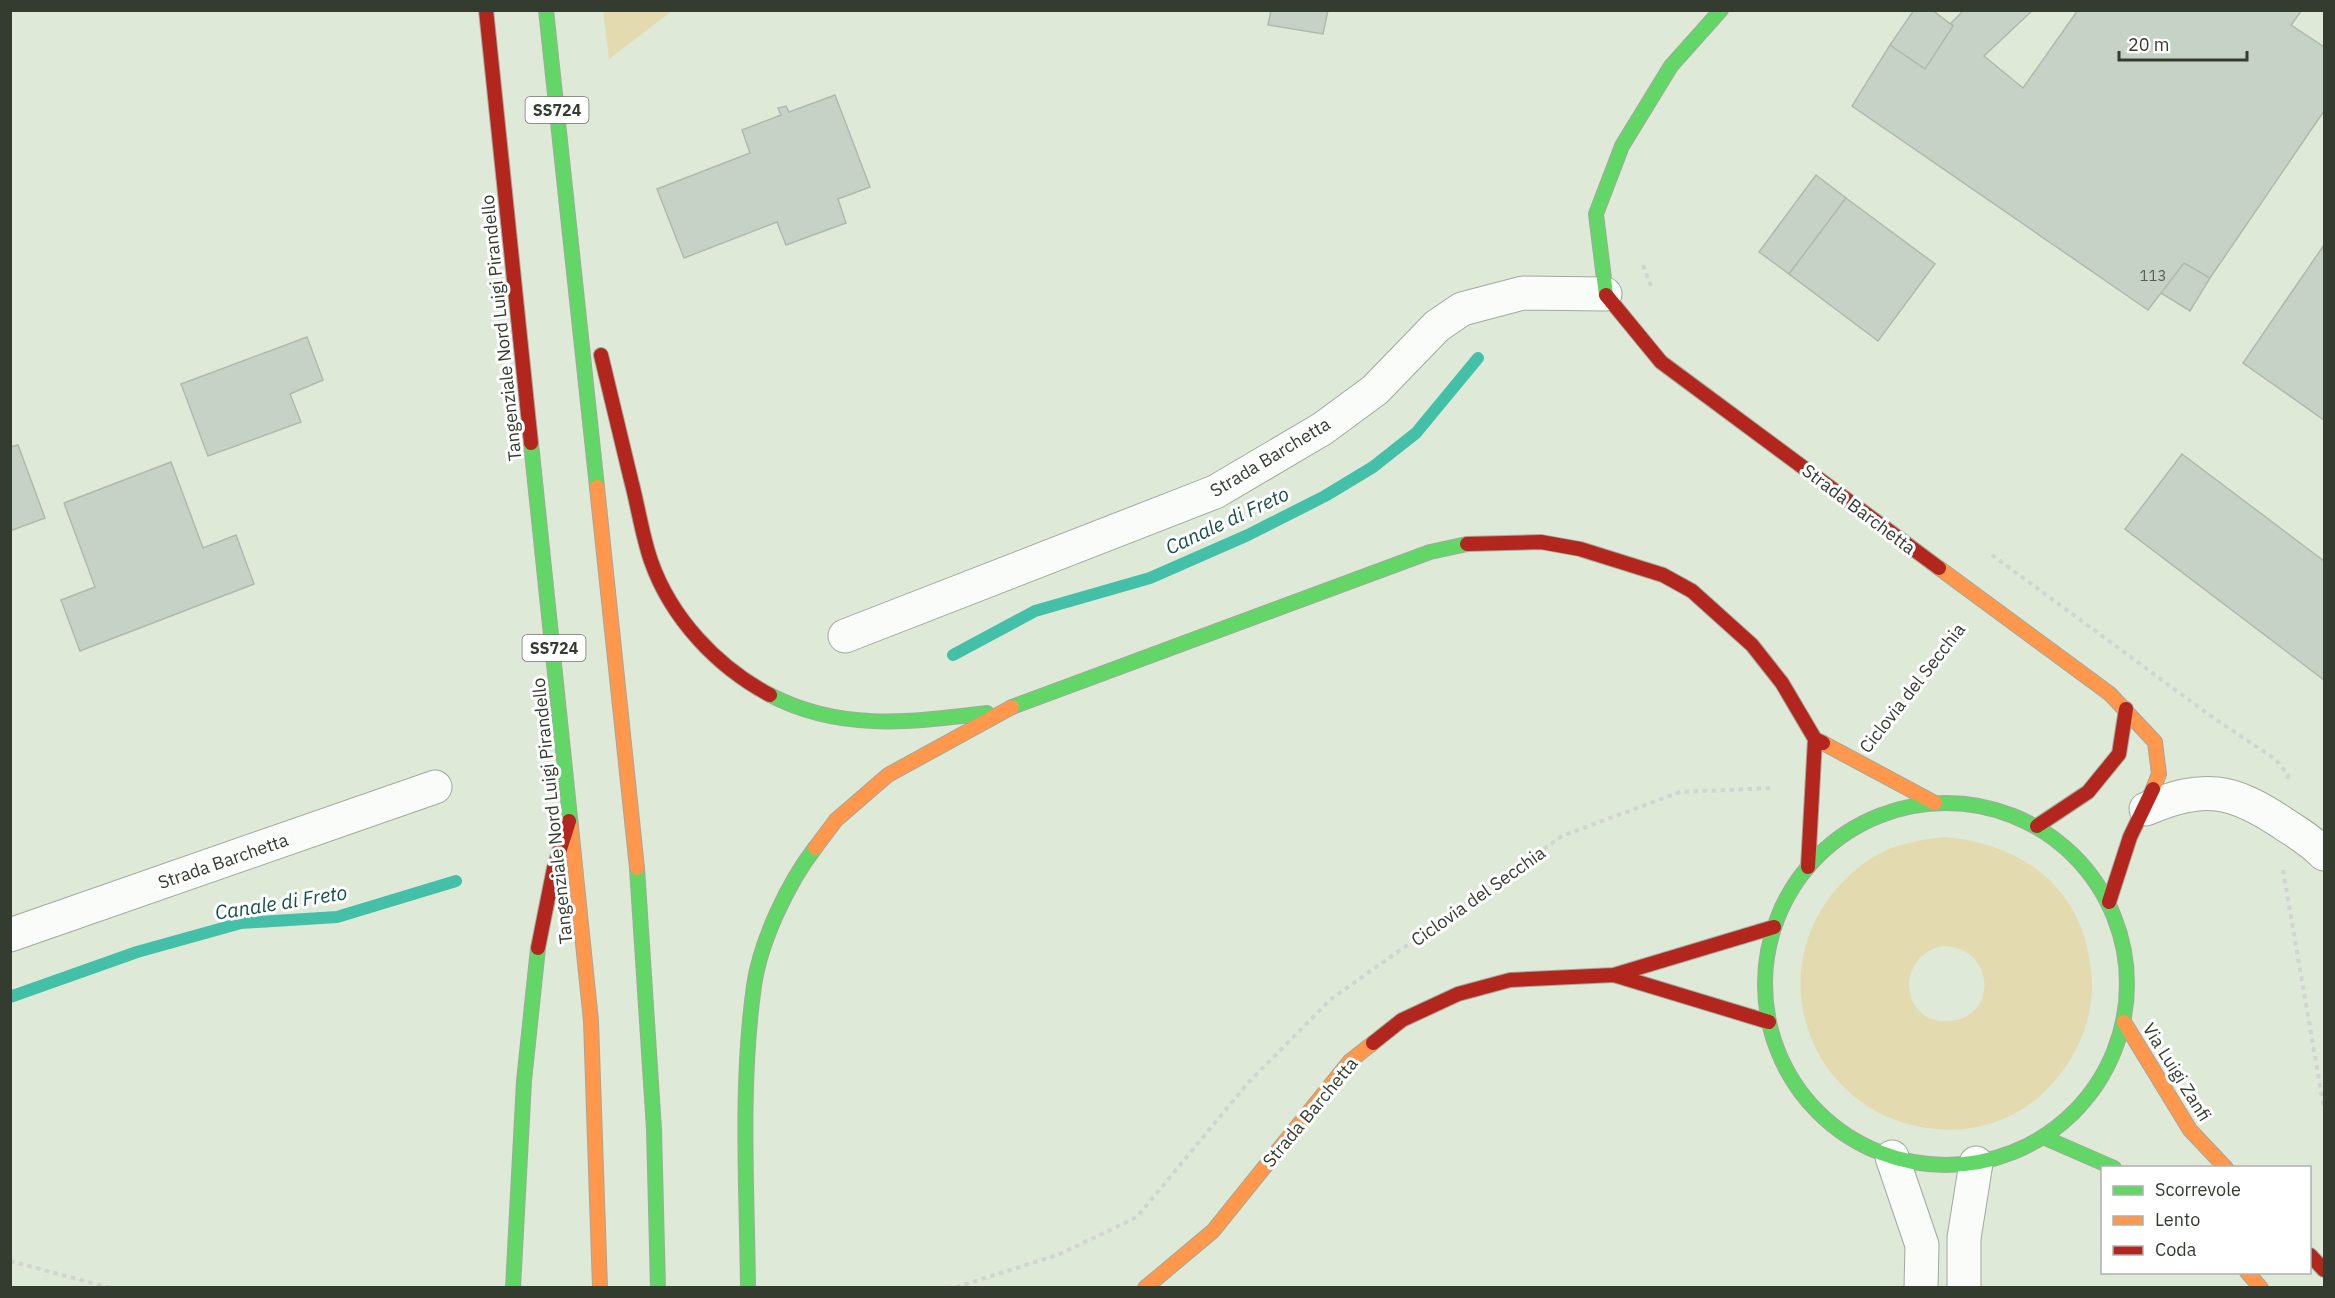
<svg xmlns="http://www.w3.org/2000/svg" width="2335" height="1298" font-family="'IBM Plex Sans',sans-serif">
	<rect width="100%" height="100%" fill="#dfe9d8"/>
	<path fill="#e3dab0" fill-rule="evenodd" d="M 603,10 L 672,10 L 672,11 L 609,59 Z
		M 1945,837 C 2023,844 2083,888 2091,970 C 2097,1019 2075,1064 2039,1097 C 2011,1121 1973,1133 1936,1129 C 1819,1119 1759,986 1833,893 C 1848,874 1869,857 1891,848 C 1909,842 1926,839 1945,837 ZM 1943,946 C 1995,946 1999,1017 1950,1021 C 1901,1026 1893,956 1943,946 Z"/>
	<g fill="none" stroke-linecap="round" stroke-linejoin="round">
		<path stroke="#44c0a8" stroke-width="12" d="M 953,655 L 1035,611 L 1150,578 L 1248,535 L 1325,496 L 1373,467 L 1416,433 L 1478,358
			M 10,997 L 137,952 L 241,923 L 337,917 L 456,881"/>
	</g>
	<path fill="#c7d2c6" stroke="#afb9ae" stroke-width="1.5" d="M 1271,10 L 1328,10 L 1323,34 L 1268,25 Z
		M 1914,10 L 1932,10 L 1953,26 L 1925,69 L 1890,45 Z
		M 1964,10 L 2033,10 L 1984,56 L 2023,88 L 2078,10 L 2302,10 L 2291,25 L 2324,47 L 2324,111 L 2210,278 L 2184,263 L 2148,310 L 1852,106 L 1890,45 L 1925,69 L 1953,26 L 1951,23 Z
		M 835,95 L 870,187 L 838,199 L 846,223 L 786,245 L 777,222 L 684,258 L 657,189 L 750,153 L 742,130 L 781,115 L 778,108 L 786,106 L 789,112 Z
		M 1816,175 L 1846,198 L 1789,274 L 1759,252 Z
		M 1846,198 L 1935,264 L 1878,341 L 1789,274 Z
		M 2324,245 L 2324,420 L 2243,363 Z
		M 2184,263 L 2210,278 L 2190,311 L 2161,293 Z
		M 307,337 L 323,380 L 290,394 L 301,422 L 208,456 L 181,384 Z
		M 18,445 L 45,518 L 10,531 L 10,447 Z
		M 2182,454 L 2324,561 L 2324,680 L 2125,529 Z
		M 171,462 L 203,548 L 236,535 L 254,584 L 80,651 L 61,600 L 95,587 L 64,503 Z"/>
	<g fill="none" stroke-linecap="round" stroke-linejoin="round">
		<g stroke="#a1a99c" stroke-width="35">
			<path id="street" d="M 845,636 L 1215,492 L 1322,429 L 1375,390 L 1437,326 L 1462,309 L 1523,293 L 1605,294
				M 2146,809 C 2203,784 2233,789 2284,824 C 2298,833 2313,842 2324,854
				M 10,935 L 435,787
				M 1892,1157 L 1922,1245 L 1921,1288
				M 1964,1288 L 1964,1238 L 1976,1163"/>
		</g>
		<g stroke="#a1a99c" stroke-width="16">
			<path id="fast" d="M 546,10 L 597,487
				M 1606,295 L 1596,214 L 1622,146 L 1671,66 L 1721,10
				M 531,443 L 571,827
				M 770,695 C 841,732 911,722 987,713
				M 1012,707 L 1430,552 L 1467,544
				M1765 984a181 181 0 1 1 362 0a181 181 0 1 1-362 0Z
				M 637,868 L 654,1129 L 658,1288
				M 2043,1137 L 2114,1168
				M 513,1288 L 524,1081 L 538,948
				M 748,1288 C 747,1188 740,1085 754,986 C 760,942 788,883 815,848"/>
		</g>
		<g stroke="#a1a99c" stroke-width="16">
			<path id="slow" d="M 597,487 L 637,868
				M 1939,568 L 2110,694 L 2155,742 L 2159,774 L 2153,789
				M 1823,743 L 1935,803
				M 571,827 L 591,1021 L 600,1288
				M 815,848 L 836,820 L 888,775 L 1012,707
				M 2124,1022 L 2190,1130 L 2226,1168
				M 2247,1272 L 2261,1288
				M 1145,1288 L 1213,1231 L 1350,1061 L 1373,1043"/>
		</g>
		<g stroke="#a1a99c" stroke-width="16">
			<path id="jam" d="M 486,10 L 531,443
				M 1606,295 L 1661,362 L 1939,568
				M 601,355 C 611,397 621,438 631,480 C 638,506 642,535 651,561 C 671,618 717,667 770,695
				M 1467,544 L 1541,542 L 1580,549 L 1663,575 L 1692,591 L 1752,645 L 1782,683 L 1815,739 L 1823,743
				M 2037,826 L 2088,792 L 2119,754 L 2126,709
				M 1808,867 L 1815,739
				M 2109,902 L 2130,837 L 2153,789
				M 538,948 L 554,868 L 569,821
				M 1614,975 L 1769,1022
				M 1373,1043 L 1402,1020 L 1458,994 L 1510,980 L 1614,975 L 1774,927
				M 2310,1255 L 2324,1270"/>
		</g>
		<path stroke="#d1d4d0" stroke-width="4" stroke-dasharray="4.5 4.5" stroke-linecap="butt" d="M 1643,265 L 1651,286
			M 1992,555 L 2212,717 L 2275,759 L 2288,775 L 2287,781
			M 1879,731 L 1957,630
			M 2283,870 L 2324,1109
			M 10,1261 L 110,1288
			M 947,1288 L 957,1287 L 1060,1254 L 1137,1217 L 1247,1084 L 1331,999 L 1562,836 L 1680,792 L 1773,788"/>
		<use href="#street" stroke="#fafcf9" stroke-width="33"/>
		<use href="#fast" stroke="#63d668" stroke-width="14"/>
		<use href="#slow" stroke="#ff974d" stroke-width="14"/>
		<use href="#jam" stroke="#b3261e" stroke-width="14"/>
	</g>
	<g text-anchor="middle" dominant-baseline="central" stroke-width="6" stroke-linejoin="round" paint-order="stroke">
		<g font-size="15" fill="#596155">
			<text x="2153" y="275">113</text>
		</g>
		<g fill="#fff" stroke="#71766d" stroke-width="1.5">
			<rect x="525.5" y="97" width="63" height="26" rx="4.5"/>
			<rect x="522.5" y="635" width="63" height="26" rx="4.5"/>
		</g>
		<g font-size="16" font-weight="bold" fill="#343b2f">
			<text x="557" y="110">SS724</text>
			<text x="554" y="648">SS724</text>
		</g>
		<g font-size="18" fill="#343b2f" stroke="#fff">
			<text transform="translate(501 328) rotate(-96)">Tangenziale Nord Luigi Pirandello</text>
			<text transform="translate(1270 457) rotate(-31)">Strada Barchetta</text>
			<text transform="translate(1859 509) rotate(37)">Strada Barchetta</text>
			<text transform="translate(1912 688) rotate(-52)">Ciclovia del Secchia</text>
			<text transform="translate(552 811) rotate(-96)">Tangenziale Nord Luigi Pirandello</text>
			<text transform="translate(223 861) rotate(-19)">Strada Barchetta</text>
			<text transform="translate(1478 896) rotate(-35)">Ciclovia del Secchia</text>
			<text transform="translate(2177 1072) rotate(58)">Via Luigi Zanfi</text>
			<text transform="translate(1310 1112) rotate(-50)">Strada Barchetta</text>
		</g>
		<g font-size="20" font-style="italic" fill="#175044" stroke="#fff">
			<text transform="translate(1227 520) rotate(-25)">Canale di Freto</text>
			<text transform="translate(281 902) rotate(-9)">Canale di Freto</text>
		</g>
	</g>
	<rect width="2335" height="1298" fill="none" stroke="#343b2f" stroke-width="24"/>
	<rect x="2101" y="1166" width="210" height="108" fill="#ffffff" stroke="#aeb1ac" stroke-width="1.5"/>
	<rect x="2113" y="1186" width="30" height="9" fill="#63d668" stroke="#aeb1ac" stroke-width="1.5"/>
	<text x="2155" y="1196" font-size="18" fill="#343b2f">Scorrevole</text>
	<rect x="2113" y="1216" width="30" height="9" fill="#ff974d" stroke="#aeb1ac" stroke-width="1.5"/>
	<text x="2155" y="1226" font-size="18" fill="#343b2f">Lento</text>
	<rect x="2113" y="1246" width="30" height="9" fill="#b3261e" stroke="#aeb1ac" stroke-width="1.5"/>
	<text x="2155" y="1256" font-size="18" fill="#343b2f">Coda</text>
	<path d="M2119 51v9h128v-9" fill="none" stroke="#343b2f" stroke-width="3"/>
	<text x="2128" y="51" font-size="18" fill="#343b2f" stroke="#ffffff" stroke-width="4.5" paint-order="stroke">20 m</text>
</svg>
